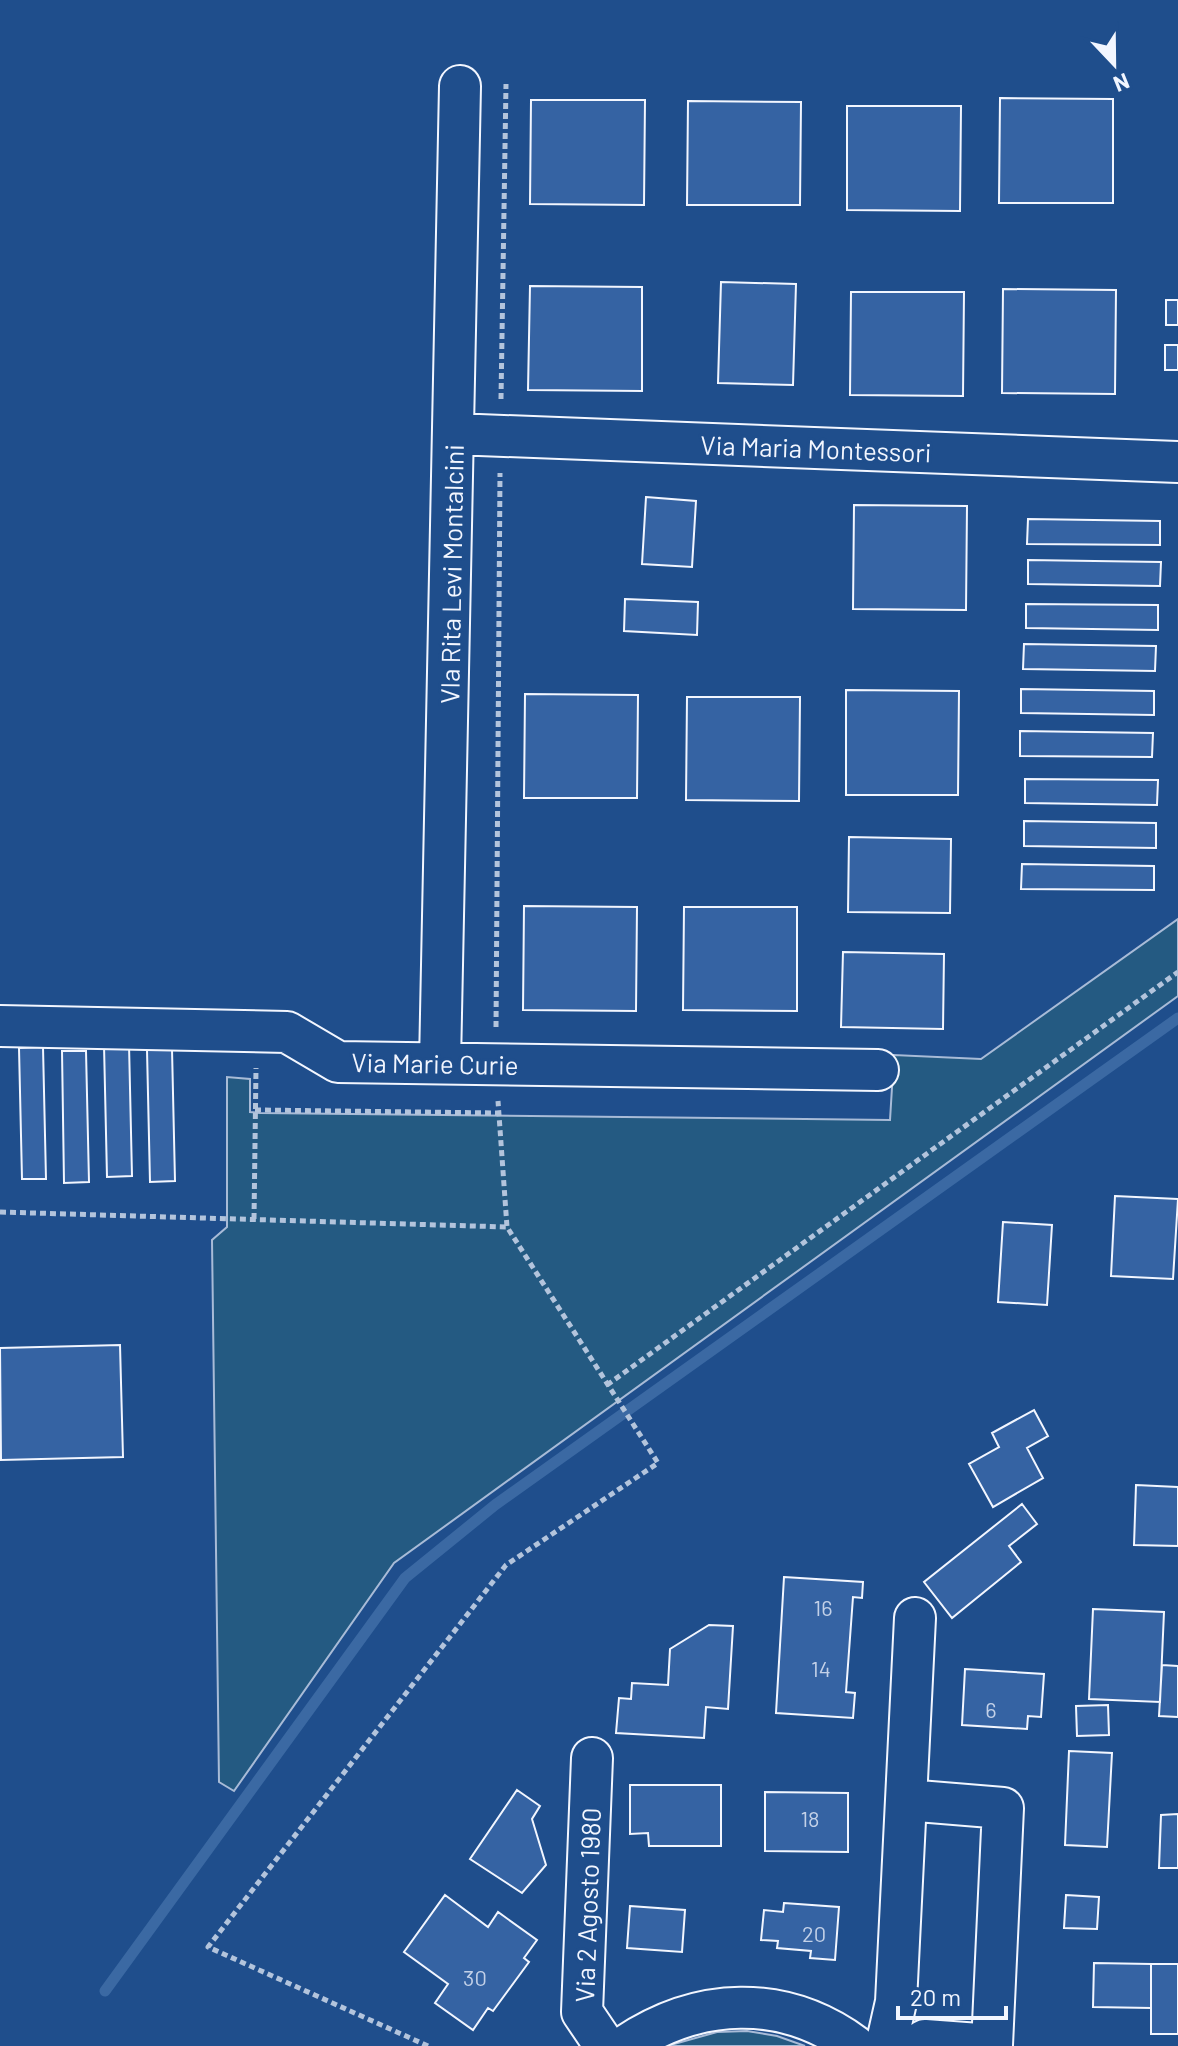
<svg xmlns="http://www.w3.org/2000/svg" width="1178" height="2046" font-family="Barlow,sans-serif">
	<rect width="100%" height="100%" fill="#1f4e8c"/>
	<path fill="#245a82" stroke="#a8bbd7" stroke-width="2" d="M 1178,919 L 1178,996 L 394,1563 L 234,1791 L 219,1782 L 212,1240 L 227,1227 L 227,1077 L 250,1079 L 250,1112 L 260,1113 L 890,1120 L 894,1055 L 981,1059 Z
		M 747,2031 L 777,2036 L 805,2046 L 667,2046 L 717,2032 Z"/>
	<g fill="none" stroke-linecap="round" stroke-linejoin="round">
		<path stroke="#3b69a3" stroke-width="11" d="M 105,1991 L 405,1578 L 495,1505 L 1178,1018"/>
	</g>
	<path fill="#3563a3" stroke="#f2f6ff" stroke-width="2" d="M 1000,98 L 1113,99 L 1113,203 L 999,203 Z
		M 531,100 L 645,100 L 644,205 L 530,204 Z
		M 688,101 L 801,102 L 800,205 L 687,205 Z
		M 847,106 L 961,106 L 960,211 L 847,210 Z
		M 721,282 L 796,284 L 793,385 L 718,383 Z
		M 530,286 L 642,287 L 642,391 L 528,390 Z
		M 1003,289 L 1116,290 L 1115,394 L 1002,393 Z
		M 851,292 L 964,292 L 963,396 L 850,395 Z
		M 1166,300 L 1178,300 L 1178,325 L 1166,325 Z
		M 1165,345 L 1178,345 L 1178,370 L 1165,370 Z
		M 646,497 L 696,501 L 692,567 L 642,564 Z
		M 854,505 L 967,506 L 966,610 L 853,609 Z
		M 1028,519 L 1160,521 L 1160,545 L 1027,544 Z
		M 1028,560 L 1161,562 L 1160,586 L 1028,584 Z
		M 625,599 L 698,602 L 697,635 L 624,631 Z
		M 1026,604 L 1158,605 L 1158,630 L 1026,628 Z
		M 1024,644 L 1156,646 L 1155,671 L 1023,669 Z
		M 1021,689 L 1154,691 L 1154,715 L 1021,713 Z
		M 846,690 L 959,691 L 958,795 L 846,795 Z
		M 525,694 L 638,695 L 637,798 L 524,798 Z
		M 687,697 L 800,697 L 799,801 L 686,800 Z
		M 1020,731 L 1153,733 L 1152,757 L 1020,756 Z
		M 1025,779 L 1158,780 L 1157,805 L 1025,803 Z
		M 1024,821 L 1156,823 L 1156,848 L 1024,846 Z
		M 849,837 L 951,839 L 950,913 L 848,912 Z
		M 1022,864 L 1154,866 L 1154,890 L 1021,889 Z
		M 524,906 L 637,907 L 636,1011 L 523,1010 Z
		M 684,907 L 797,907 L 797,1011 L 683,1010 Z
		M 843,952 L 944,954 L 943,1029 L 841,1027 Z
		M 129,1044 L 132,1176 L 107,1177 L 104,1045 Z
		M 43,1047 L 46,1179 L 22,1179 L 19,1048 Z
		M 172,1049 L 175,1181 L 150,1182 L 147,1050 Z
		M 62,1051 L 86,1051 L 89,1182 L 64,1183 Z
		M 1115,1196 L 1178,1199 L 1173,1279 L 1111,1276 Z
		M 1003,1222 L 1052,1225 L 1047,1305 L 998,1302 Z
		M 120,1345 L 123,1457 L 1,1460 L 0,1348 Z
		M 1034,1410 L 1048,1436 L 1027,1448 L 1043,1478 L 993,1507 L 969,1464 L 999,1447 L 992,1433 Z
		M 1136,1485 L 1178,1487 L 1178,1546 L 1134,1545 Z
		M 1022,1504 L 1037,1524 L 1009,1546 L 1021,1562 L 952,1618 L 924,1582 Z
		M 784,1577 L 863,1582 L 862,1598 L 853,1597 L 846,1692 L 855,1693 L 853,1718 L 776,1713 Z
		M 1093,1609 L 1164,1612 L 1160,1702 L 1089,1699 Z
		M 709,1625 L 733,1626 L 728,1709 L 706,1707 L 704,1738 L 616,1733 L 619,1698 L 631,1699 L 632,1683 L 668,1685 L 670,1649 Z
		M 1162,1665 L 1178,1666 L 1178,1717 L 1159,1716 Z
		M 965,1669 L 1044,1674 L 1041,1717 L 1028,1716 L 1027,1729 L 962,1725 Z
		M 1108,1705 L 1109,1735 L 1077,1736 L 1076,1706 Z
		M 1069,1751 L 1112,1753 L 1107,1847 L 1065,1845 Z
		M 630,1785 L 721,1785 L 721,1846 L 649,1846 L 648,1833 L 630,1834 Z
		M 517,1790 L 540,1806 L 532,1819 L 546,1865 L 522,1893 L 470,1859 Z
		M 765,1792 L 848,1793 L 848,1852 L 765,1851 Z
		M 1178,1814 L 1178,1868 L 1159,1868 L 1161,1815 Z
		M 445,1895 L 488,1927 L 498,1912 L 537,1940 L 524,1958 L 529,1962 L 493,2011 L 488,2008 L 473,2030 L 435,2003 L 448,1984 L 404,1952 Z
		M 1066,1895 L 1099,1897 L 1097,1929 L 1064,1928 Z
		M 784,1903 L 839,1907 L 835,1960 L 810,1958 L 811,1951 L 777,1948 L 778,1941 L 761,1940 L 764,1910 L 783,1912 Z
		M 630,1906 L 685,1910 L 682,1952 L 627,1948 Z
		M 1094,1963 L 1151,1964 L 1151,2008 L 1093,2007 Z
		M 1151,1964 L 1178,1964 L 1178,2034 L 1151,2034 Z"/>
	<g fill="none" stroke-linecap="round" stroke-linejoin="round">
		<g stroke="#f2f6ff" stroke-width="44">
			<path id="minor" d="M 454,434 L 1178,462
				M 0,1026 L 287,1032 L 338,1062 L 878,1070
				M 440,1063 L 460,86
				M 592,1758 L 582,2012 L 605,2046
				M 906,1800 L 1003,1808 L 992,2045 L 925,2040 L 916,2046
				M 625,2046 C 698,1997 783,1993 855,2046
				M 886,2046 L 896,2002 L 915,1618"/>
		</g>
		<path stroke="#b3c4dc" stroke-width="5" stroke-dasharray="6 4" stroke-linecap="butt" d="M 501,399 L 506,84
			M 496,1027 L 500,473
			M 255,1110 L 499,1113
			M 0,1212 L 507,1227
			M 254,1219 L 256,1068
			M 607,1385 L 1178,972
			M 428,2046 L 208,1947 L 506,1565 L 658,1463 L 507,1227 L 498,1101"/>
		<use href="#minor" stroke="#1f4e8c" stroke-width="40"/>
	</g>
	<g text-anchor="middle" dominant-baseline="central" stroke-width="6" stroke-linejoin="round" paint-order="stroke">
		<g font-size="22" fill="#c3d1e8">
			<text x="823" y="1607">16</text>
			<text x="821" y="1668">14</text>
			<text x="991" y="1709">6</text>
			<text x="810" y="1818">18</text>
			<text x="814" y="1933">20</text>
			<text x="475" y="1977">30</text>
		</g>
		<g font-size="26" fill="#f2f6ff" stroke="#1f4e8c">
			<text transform="translate(816 448) rotate(2)">Via Maria Montessori</text>
			<text transform="translate(451 574) rotate(-89)">VIa Rita Levi Montalcini</text>
			<text transform="translate(435 1063) rotate(1)">Via Marie Curie</text>
			<text transform="translate(587 1905) rotate(-88)">Via 2 Agosto 1980</text>
		</g>
	</g>
	<g transform="translate(1114 64) rotate(158)" stroke="#1f4e8c" stroke-width="6" paint-order="stroke">
	<path d="M0-6L14 30L0 20L-14 30Z" fill="#f2f6ff"/>
	<text y="-12" font-size="22" font-weight="bold" text-anchor="middle" fill="#f2f6ff">N</text>
	</g>
	<path d="M898 2006v12h108v-12" fill="none" stroke="#f2f6ff" stroke-width="4"/>
	<text x="910" y="2006" font-size="24" fill="#f2f6ff" stroke="#1f4e8c" stroke-width="6" paint-order="stroke">20 m</text>
</svg>
